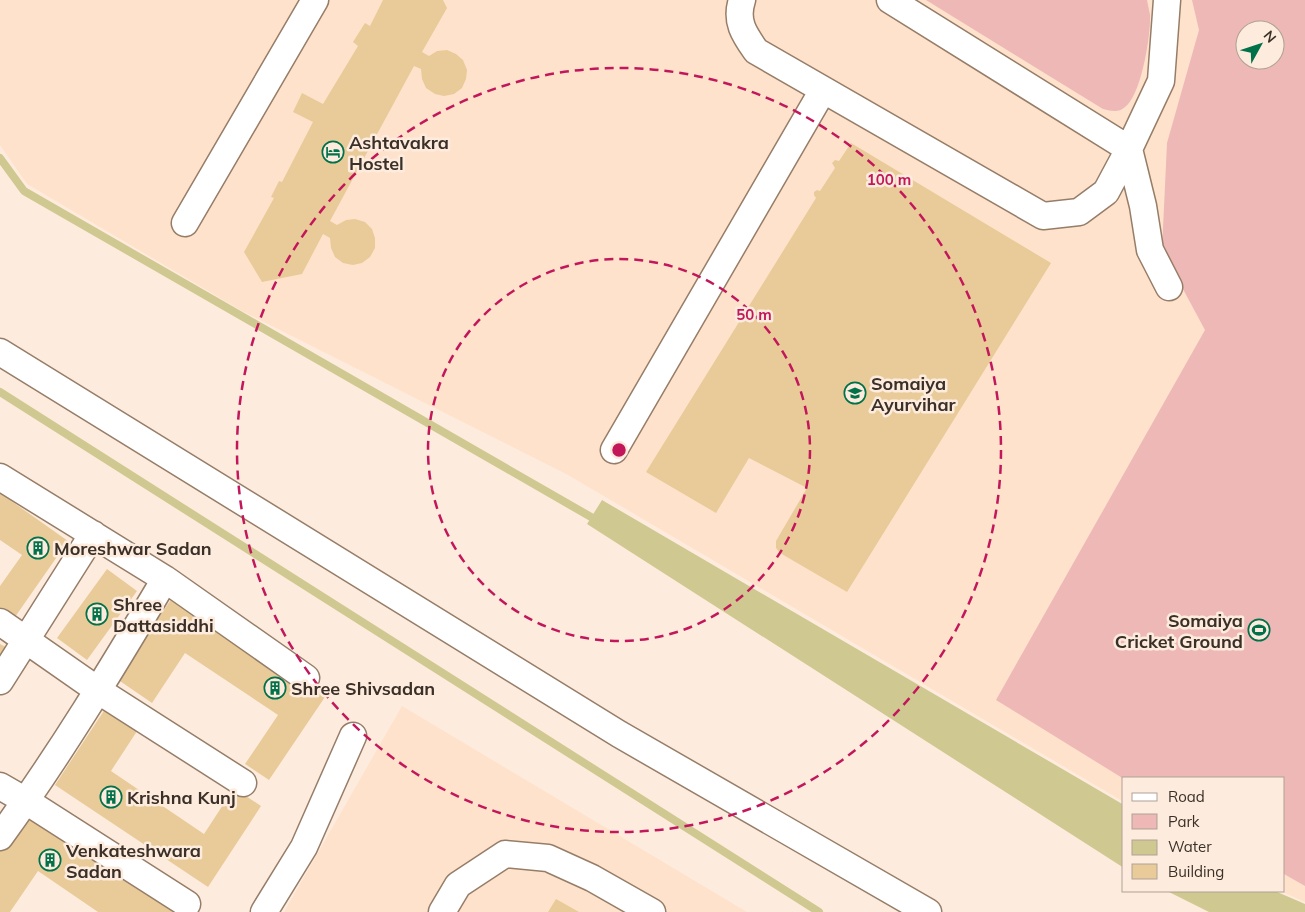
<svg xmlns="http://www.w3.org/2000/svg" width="1305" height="912" font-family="Mulish,sans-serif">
	<rect width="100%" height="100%" fill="#fdecde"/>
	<path fill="#fee2cb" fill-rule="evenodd" d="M 0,0 L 1305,0 L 1305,902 L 1280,891 L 1284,891 L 1284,778 L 1124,778 L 1124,802 L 568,475 L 242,311 L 27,184 L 0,145 ZM 1245,30 L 1275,30 L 1275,60 L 1245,60 Z
		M 402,706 L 747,912 L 284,912 Z"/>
	<path fill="#edb8b6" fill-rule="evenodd" d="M 926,0 L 1147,0 C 1148,5 1149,10 1150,15 C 1151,35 1141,96 1125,107 C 1118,113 1112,111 1103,109 Z
		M 1192,0 L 1305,0 L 1305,886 L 1284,874 L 1284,778 L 1124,779 L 996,700 L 1205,330 L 1162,250 L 1167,143 L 1199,30 ZM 1245,30 L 1275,30 L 1275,60 L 1245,60 Z"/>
	<path fill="#d0c891" d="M 602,500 L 1124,805 L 1124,868 L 587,524 Z
		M 1167,891 L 1275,891 L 1305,904 L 1305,912 L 1209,912 Z"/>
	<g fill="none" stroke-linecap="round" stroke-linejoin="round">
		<path stroke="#d0c891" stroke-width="8" d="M 0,158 L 24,191 L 598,521
			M 0,392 L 819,912"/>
	</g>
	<path fill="#e9cb99" d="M 383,0 L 443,0 L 447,8 L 422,52 L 429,56 L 437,51 L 447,50 L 456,54 L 463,60 L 467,70 L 466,79 L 462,88 L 454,94 L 444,96 L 435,94 L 426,88 L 422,79 L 421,69 L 414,66 L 330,221 L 337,225 L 346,220 L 355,219 L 365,222 L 372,229 L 375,238 L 375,248 L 370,257 L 362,263 L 353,265 L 343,263 L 335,257 L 331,248 L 330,238 L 323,234 L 302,274 L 262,282 L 244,252 L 274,198 L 271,197 L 279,181 L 282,182 L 313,122 L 293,112 L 302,93 L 323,104 L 358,46 L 353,42 L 365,23 L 370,26 Z
		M 851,143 L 1051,263 L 847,592 L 780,553 L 776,548 L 776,541 L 807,488 L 749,458 L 716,513 L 646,472 L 816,198 L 814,195 L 814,192 L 817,190 L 820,191 L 835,168 L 832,163 L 835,160 L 839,161 Z
		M 0,493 L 68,541 L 15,617 L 0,607 L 0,586 L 22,555 L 0,540 Z
		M 107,569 L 137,591 L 87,660 L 57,638 Z
		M 174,595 L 325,697 L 269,780 L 245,764 L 278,715 L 185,653 L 152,703 L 117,679 Z
		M 0,644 L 6,647 L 0,656 Z
		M 109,703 L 141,725 L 111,771 L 204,834 L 234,788 L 261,806 L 208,887 L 55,785 Z
		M 27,810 L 176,912 L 98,912 L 38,871 L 10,912 L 0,912 L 0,849 Z
		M 556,899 L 579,912 L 548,912 Z"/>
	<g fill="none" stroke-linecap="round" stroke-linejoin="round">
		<g stroke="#967d68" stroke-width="29">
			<path id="minor" d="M 742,0 C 735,21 744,34 756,51 L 1043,216 L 1079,212 L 1106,192 L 1129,149 L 1161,81 L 1167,0
				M 890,0 L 1129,149 L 1143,206 L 1150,250 L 1169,287
				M 185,223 L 315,0
				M 0,352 L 619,734 L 928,912
				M 614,450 L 823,90
				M 0,477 L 165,579 L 306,678
				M 0,622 L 99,691 L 243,783
				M 0,681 L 93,534
				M 0,786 L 26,801 L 187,904
				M 0,837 C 60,754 113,667 165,579
				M 264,912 L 304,847 L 353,736
				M 442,912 L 458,885 L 505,854 L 548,858 L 592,878 L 652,912"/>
		</g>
		<use href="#minor" stroke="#fff" stroke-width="26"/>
	</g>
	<g fill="none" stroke="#c2185b" stroke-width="2.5" stroke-dasharray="9 6">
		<circle cx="619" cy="450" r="191"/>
		<circle cx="619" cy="450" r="382"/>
	</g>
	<defs>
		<g id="hotel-ring" transform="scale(1.125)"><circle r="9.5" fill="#fdecde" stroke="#01714a" stroke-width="1.5"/><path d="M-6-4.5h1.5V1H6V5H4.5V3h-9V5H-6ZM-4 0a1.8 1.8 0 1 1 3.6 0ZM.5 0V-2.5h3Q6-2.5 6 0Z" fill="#01714a"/></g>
		<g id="university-ring" transform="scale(1.125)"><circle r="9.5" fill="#fdecde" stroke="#01714a" stroke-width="1.5"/><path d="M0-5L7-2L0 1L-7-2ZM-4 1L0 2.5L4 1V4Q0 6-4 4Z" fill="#01714a"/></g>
		<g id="building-ring" transform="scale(1.125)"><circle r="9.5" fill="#fdecde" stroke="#01714a" stroke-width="1.5"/><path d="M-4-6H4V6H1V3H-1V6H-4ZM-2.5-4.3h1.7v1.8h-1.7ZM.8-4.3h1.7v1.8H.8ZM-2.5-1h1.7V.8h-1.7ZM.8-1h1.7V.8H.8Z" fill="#01714a"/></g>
		<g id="stadium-ring" transform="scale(1.125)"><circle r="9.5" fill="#fdecde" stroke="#01714a" stroke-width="1.5"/><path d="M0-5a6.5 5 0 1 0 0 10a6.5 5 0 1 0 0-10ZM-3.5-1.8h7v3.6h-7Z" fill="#01714a"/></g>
	</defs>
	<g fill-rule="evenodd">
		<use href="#hotel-ring" x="333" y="152"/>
		<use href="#university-ring" x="855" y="393"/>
		<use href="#building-ring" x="38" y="548"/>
		<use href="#building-ring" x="97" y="614"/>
		<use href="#stadium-ring" x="1259" y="630"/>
		<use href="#building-ring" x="275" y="688"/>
		<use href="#building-ring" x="111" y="797"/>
		<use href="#building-ring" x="50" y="860"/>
	</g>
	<g text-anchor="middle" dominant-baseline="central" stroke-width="5" stroke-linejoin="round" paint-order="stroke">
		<g font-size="18" font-weight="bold" fill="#3b3028" stroke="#fdecde" text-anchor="start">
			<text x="349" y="142">Ashtavakra<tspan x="349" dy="21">Hostel</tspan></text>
			<text x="871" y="383">Somaiya<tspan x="871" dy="21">Ayurvihar</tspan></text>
			<text x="54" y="548">Moreshwar Sadan</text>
			<text x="113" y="604">Shree<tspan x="113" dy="21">Dattasiddhi</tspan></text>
			<text x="1243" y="620" text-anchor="end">Somaiya<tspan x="1243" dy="21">Cricket Ground</tspan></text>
			<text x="291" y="688">Shree Shivsadan</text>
			<text x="127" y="797">Krishna Kunj</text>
			<text x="66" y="850">Venkateshwara<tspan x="66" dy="21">Sadan</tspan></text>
		</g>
	</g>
	<circle cx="619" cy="450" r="8" fill="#c2185b" stroke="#fdecde" stroke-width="2.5"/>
	<g font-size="15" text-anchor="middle" font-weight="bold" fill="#c2185b" stroke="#fdecde" stroke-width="5" stroke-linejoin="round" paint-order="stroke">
		<text x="889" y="185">100 m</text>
		<text x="754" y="320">50 m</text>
	</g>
	<rect x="1122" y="777" width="162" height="115" fill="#fdecde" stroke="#afa195"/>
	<rect x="1132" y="793" width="25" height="8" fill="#ffffff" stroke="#afa195"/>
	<text x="1168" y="802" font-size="15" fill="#3b3028">Road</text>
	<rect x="1132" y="814" width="25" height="15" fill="#edb8b6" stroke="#afa195"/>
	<text x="1168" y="827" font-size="15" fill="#3b3028">Park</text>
	<rect x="1132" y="840" width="25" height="15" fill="#d0c891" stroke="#afa195"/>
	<text x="1168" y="852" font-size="15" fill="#3b3028">Water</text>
	<rect x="1132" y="864" width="25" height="15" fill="#e9cb99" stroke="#afa195"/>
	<text x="1168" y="877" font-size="15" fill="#3b3028">Building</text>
	<g transform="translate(1260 45) rotate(50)"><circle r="24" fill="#fdecde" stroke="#afa195"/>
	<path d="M0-4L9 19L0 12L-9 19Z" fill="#01714a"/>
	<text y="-8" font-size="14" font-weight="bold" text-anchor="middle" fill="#3b3028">N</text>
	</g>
</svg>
